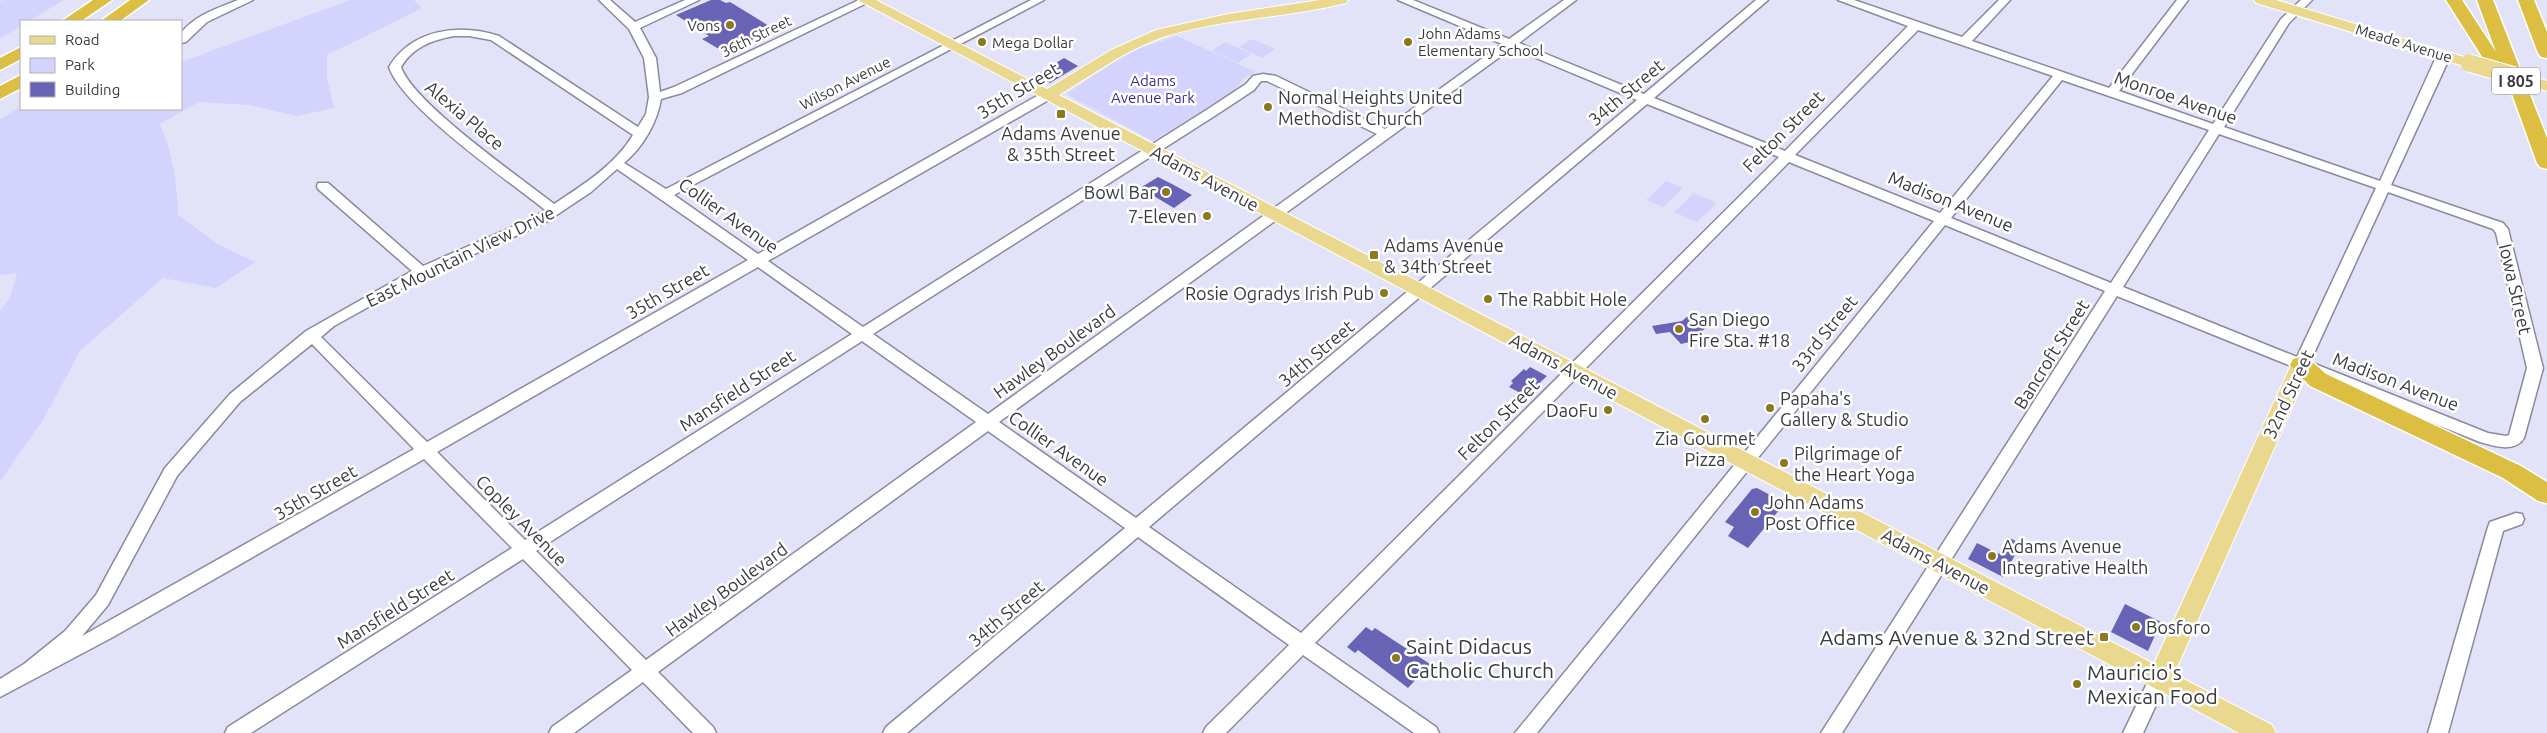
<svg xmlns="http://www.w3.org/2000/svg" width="2547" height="733" font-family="Ubuntu,sans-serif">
	<rect width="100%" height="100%" fill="#e2e3f8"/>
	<path fill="#d3d3fd" d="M 5,0 L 64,0 L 29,21 L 21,21 L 21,26 L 0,39 L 0,1 Z
		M 350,0 L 414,0 L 422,8 L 327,55 L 327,78 L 334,108 L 297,116 L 250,105 L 199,102 L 160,124 C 173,155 177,181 178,215 L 216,243 L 255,262 L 216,288 L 163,278 L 80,351 L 43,420 L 0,481 L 0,311 L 10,298 L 17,273 L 0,275 L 0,119 L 21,107 L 181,109 L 181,62 Z
		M 1177,36 L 1256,72 L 1244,78 L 1235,90 L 1153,141 L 1066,94 L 1131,51 Z
		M 1252,39 L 1275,49 L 1262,58 L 1239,47 Z
		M 1225,42 L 1251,54 L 1238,63 L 1212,51 Z
		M 1666,181 L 1683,188 L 1663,207 L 1646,200 Z
		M 1694,193 L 1717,203 L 1697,222 L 1674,212 Z"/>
	<path fill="#6963b6" d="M 711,0 L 720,0 L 726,3 L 730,2 L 774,29 L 742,45 L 746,47 L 729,55 L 702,39 L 709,36 L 676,15 Z
		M 1064,58 L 1078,66 L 1050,83 L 1036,75 Z
		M 1158,177 L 1172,184 L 1192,195 L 1174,208 L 1140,188 Z
		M 1689,315 L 1709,324 L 1693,341 L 1681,344 L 1670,332 L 1656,334 L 1652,326 L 1682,321 Z
		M 1530,367 L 1547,376 L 1526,396 L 1509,387 L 1513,383 L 1511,381 L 1524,369 L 1526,371 Z
		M 1757,488 L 1785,503 L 1748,548 L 1728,536 L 1734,527 L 1725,522 L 1752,489 Z
		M 2008,537 L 2021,544 L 2003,577 L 1968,559 L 1977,543 L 1999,554 Z
		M 2125,604 L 2161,622 L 2148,651 L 2111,632 Z
		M 1366,627 L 1372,631 L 1375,628 L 1430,664 L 1408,688 L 1358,650 L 1355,653 L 1347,647 Z"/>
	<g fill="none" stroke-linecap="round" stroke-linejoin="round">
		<g stroke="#8a8a9d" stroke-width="3">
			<path id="minor" d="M 238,0 L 253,0 L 207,22 L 186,42 L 181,43 L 181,33 C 195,15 218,8 238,0 Z
				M 599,0 L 610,0 L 635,22 L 685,0 L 699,0 L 640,28 L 656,58 L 660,92 L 674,87 L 859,0 L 873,0 L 682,93 L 661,99 C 657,123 643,147 624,163 L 666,189 L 1031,0 L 1044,0 L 674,195 L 758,254 L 1044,92 L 1052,92 L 1052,98 L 768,261 L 863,327 L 1208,109 L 1246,84 L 1253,76 L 1263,74 L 1276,76 L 1385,129 L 1502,44 L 1398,0 L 1413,0 L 1509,39 L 1564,0 L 1576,0 L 1519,43 L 1644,94 L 1756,0 L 1768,0 L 1654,98 L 1785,151 L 1908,26 L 1838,0 L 1854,0 L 1962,37 L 1999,0 L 2010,0 L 1972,41 L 2109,88 L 2177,0 L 2188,0 L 2119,91 L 2213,124 L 2281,19 L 2301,0 L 2312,0 L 2289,23 L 2224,127 L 2380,181 L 2437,55 L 2443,52 L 2447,53 L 2448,61 L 2391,185 L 2503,223 L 2508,229 L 2543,368 L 2524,438 C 2515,453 2494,446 2480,442 L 2117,296 L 1842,733 L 1821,733 L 2105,291 L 1945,225 L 1537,733 L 1515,733 L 1934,221 L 1789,162 L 1315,643 L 1436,727 L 1439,733 L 1414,733 L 1303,655 L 1226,733 L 1203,733 L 1206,727 L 1289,645 L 1138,537 L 907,733 L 883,733 L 886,727 L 1125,528 L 988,431 L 658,672 L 713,727 L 716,733 L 693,733 L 643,682 L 574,733 L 549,733 L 552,727 L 632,670 L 523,559 L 251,733 L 225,733 L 228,727 L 512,548 L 424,459 L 113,637 L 0,697 L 0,679 L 24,664 L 65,631 L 96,595 L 165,468 L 230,394 L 306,331 L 412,271 L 318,189 L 317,186 L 318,183 L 328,183 L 423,266 L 533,218 L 545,210 C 509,181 402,107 389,67 C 412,29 459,23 499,36 L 638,127 L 646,114 L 649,97 L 644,58 L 629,29 ZM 1918,30 L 2053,76 L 1940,213 L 1795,155 ZM 454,36 L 469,36 L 491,40 L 633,135 C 615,165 583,185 554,204 C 520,177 413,103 401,67 C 413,47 432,40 454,36 ZM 1512,48 L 1637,100 L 1136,518 L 999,422 ZM 2062,80 L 2209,130 L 2111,283 L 1951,218 ZM 1261,81 L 1267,81 L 1377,134 L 988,414 L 873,334 L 1216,115 L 1254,90 ZM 1647,104 L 1779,157 L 1301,633 L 1149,527 ZM 2219,134 L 2376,188 L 2297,357 L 2123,287 ZM 617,169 L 748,260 L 427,442 L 321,337 L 334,326 L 426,275 L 543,224 L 591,192 ZM 2388,192 L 2493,229 L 2496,233 L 2527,368 L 2509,435 L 2506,436 L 2488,433 L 2310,362 ZM 758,267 L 852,334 L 525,540 L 437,452 ZM 862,341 L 976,422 L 646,660 L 536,551 ZM 312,344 L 414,449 L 82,636 L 108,605 L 177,476 L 240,402 Z
				M 2516,513 L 2522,514 L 2524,519 L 2522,524 L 2503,531 L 2448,733 L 2428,733 L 2488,527 L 2490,522 Z
				M 2159,671 L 2166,673 L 2168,679 L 2143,733 L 2123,733 L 2152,673 Z"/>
		</g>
		<g stroke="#fff" stroke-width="2">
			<path id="major" d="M 858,0 L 876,0 L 1047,89 L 1111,50 L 1156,30 L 1228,14 L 1320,0 L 1348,0 L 1346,3 C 1287,18 1224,18 1166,36 C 1127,49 1094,74 1059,95 L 2154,664 L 2291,365 L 2294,360 L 2301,358 L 2308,360 L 2311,365 L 2174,674 L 2272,725 L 2276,733 L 2239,733 Z
				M 2254,0 L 2276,0 L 2474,60 L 2477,63 L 2474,66 L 2464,66 L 2256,3 Z
				M 2518,72 L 2547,81 L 2547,91 L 2512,80 L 2510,77 Z"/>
		</g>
		<g stroke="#fff" stroke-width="3">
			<path id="highway" d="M 93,0 L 112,0 L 81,21 L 62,21 Z
				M 130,0 L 149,0 L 120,21 L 101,21 Z
				M 2446,0 L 2462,0 L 2496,52 L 2477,0 L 2493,0 L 2547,138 L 2547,169 L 2540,167 L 2537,163 L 2507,80 L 2497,80 Z
				M 2518,0 L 2534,0 L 2547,32 L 2547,58 L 2541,57 L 2538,53 Z
				M 21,47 L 21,59 L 0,70 L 0,58 Z
				M 21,75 L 21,88 L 0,99 L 0,86 Z
				M 2301,357 L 2309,359 L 2326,374 L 2521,466 L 2547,482 L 2547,503 L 2538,501 L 2503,478 L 2310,386 L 2290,365 L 2293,359 Z"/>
		</g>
		<use href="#minor" fill="#fff" fill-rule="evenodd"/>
		<use href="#major" fill="#e9d88e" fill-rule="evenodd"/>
		<use href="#highway" fill="#dbbe42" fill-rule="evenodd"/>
		<g stroke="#fff" stroke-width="19" stroke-linecap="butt">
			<path id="major-bridge" d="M 2469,63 L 2518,77"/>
		</g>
		<use href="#major-bridge" stroke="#e9d88e" stroke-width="17"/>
	</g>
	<g fill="#8c781d" stroke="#fff" stroke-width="2">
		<circle cx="730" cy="25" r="5"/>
		<circle cx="982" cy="42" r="5"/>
		<circle cx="1408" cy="42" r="5"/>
		<circle cx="1268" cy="107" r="5"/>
		<rect x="1056" y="109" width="10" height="10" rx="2.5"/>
		<circle cx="1166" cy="192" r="5"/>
		<circle cx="1207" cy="216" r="5"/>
		<rect x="1369" y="250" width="10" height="10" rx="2.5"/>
		<circle cx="1384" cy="293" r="5"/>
		<circle cx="1488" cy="299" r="5"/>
		<circle cx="1679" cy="329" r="5"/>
		<circle cx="1770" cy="408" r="5"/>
		<circle cx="1608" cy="410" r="5"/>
		<circle cx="1705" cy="419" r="5"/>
		<circle cx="1784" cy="463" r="5"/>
		<circle cx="1755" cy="512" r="5"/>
		<circle cx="1992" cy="556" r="5"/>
		<circle cx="2136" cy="627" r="5"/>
		<rect x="2099" y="632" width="10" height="10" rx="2.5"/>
		<circle cx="1396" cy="658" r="5"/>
		<circle cx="2077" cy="684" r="5"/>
	</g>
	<g text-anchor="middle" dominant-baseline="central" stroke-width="5" stroke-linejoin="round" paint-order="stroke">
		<g font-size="15" fill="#3a3a42" stroke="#fff" text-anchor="start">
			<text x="720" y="25" text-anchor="end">Vons</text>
			<text x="1418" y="33">John Adams<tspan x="1418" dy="17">Elementary School</tspan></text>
			<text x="992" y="42">Mega Dollar</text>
		</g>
		<g font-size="15" fill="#3a3a42" stroke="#fff">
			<text transform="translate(756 36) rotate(-26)">36th Street</text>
			<text transform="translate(2404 43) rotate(17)">Meade Avenue</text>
			<text transform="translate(845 83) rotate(-27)">Wilson Avenue</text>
		</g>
		<g font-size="15" fill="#3e2b8f" stroke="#fff">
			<text x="1153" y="80">Adams<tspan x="1153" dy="17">Avenue Park</tspan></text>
		</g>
		<rect fill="#fff" stroke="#75757b" stroke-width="1" x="2492" y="67.5" width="48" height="27" rx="4"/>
		<g font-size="16" font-weight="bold" fill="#3a3a42">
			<text x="2516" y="81">I 805</text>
		</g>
		<g font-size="18" fill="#3a3a42" stroke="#fff">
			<text transform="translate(1018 90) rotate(-31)">35th Street</text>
			<text transform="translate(1626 92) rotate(-40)">34th Street</text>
			<text transform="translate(2176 97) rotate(19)">Monroe Avenue</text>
			<text transform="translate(465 115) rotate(40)">Alexia Place</text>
			<text transform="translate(1783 131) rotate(-45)">Felton Street</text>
			<text transform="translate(1205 178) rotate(28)">Adams Avenue</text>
			<text transform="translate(1951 201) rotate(22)">Madison Avenue</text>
			<text transform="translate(729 215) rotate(35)">Collier Avenue</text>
			<text transform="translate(460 256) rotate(-26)">East Mountain View Drive</text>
			<text transform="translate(2516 289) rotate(77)">Iowa Street</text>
			<text transform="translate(667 291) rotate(-30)">35th Street</text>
			<text transform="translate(1824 333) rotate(-51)">33rd Street</text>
			<text transform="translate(1054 351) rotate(-36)">Hawley Boulevard</text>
			<text transform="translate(1316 353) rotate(-40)">34th Street</text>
			<text transform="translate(2051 354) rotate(-58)">Bancroft Street</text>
			<text transform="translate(1564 366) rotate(28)">Adams Avenue</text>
			<text transform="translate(2396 381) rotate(21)">Madison Avenue</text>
			<text transform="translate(737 390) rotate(-33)">Mansfield Street</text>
			<text transform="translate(2288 394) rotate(-65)">32nd Street</text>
			<text transform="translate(1498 419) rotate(-45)">Felton Street</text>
			<text transform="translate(1059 448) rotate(35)">Collier Avenue</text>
			<text transform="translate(315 492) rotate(-30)">35th Street</text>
			<text transform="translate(522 520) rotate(45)">Copley Avenue</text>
			<text transform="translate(1936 561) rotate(28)">Adams Avenue</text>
			<text transform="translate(726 589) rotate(-36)">Hawley Boulevard</text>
			<text transform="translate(395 608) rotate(-32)">Mansfield Street</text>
			<text transform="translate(1006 613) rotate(-40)">34th Street</text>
		</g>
		<g font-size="18" fill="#3a3a42" stroke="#fff" text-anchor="start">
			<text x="1278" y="97">Normal Heights United<tspan x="1278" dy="21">Methodist Church</tspan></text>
			<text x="1061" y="133" text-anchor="middle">Adams Avenue<tspan x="1061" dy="21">&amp; 35th Street</tspan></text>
			<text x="1156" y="192" text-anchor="end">Bowl Bar</text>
			<text x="1197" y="216" text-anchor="end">7-Eleven</text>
			<text x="1384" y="245">Adams Avenue<tspan x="1384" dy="21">&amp; 34th Street</tspan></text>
			<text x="1374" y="293" text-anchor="end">Rosie Ogradys Irish Pub</text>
			<text x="1498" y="299">The Rabbit Hole</text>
			<text x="1689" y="319">San Diego<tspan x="1689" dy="21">Fire Sta. #18</tspan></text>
			<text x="1780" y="398">Papaha's<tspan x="1780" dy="21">Gallery &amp; Studio</tspan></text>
			<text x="1598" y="410" text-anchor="end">DaoFu</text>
			<text x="1705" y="438" text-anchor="middle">Zia Gourmet<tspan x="1705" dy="21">Pizza</tspan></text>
			<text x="1794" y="453">Pilgrimage of<tspan x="1794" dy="21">the Heart Yoga</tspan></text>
			<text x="1765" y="502">John Adams<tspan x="1765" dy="21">Post Office</tspan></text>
			<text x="2002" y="546">Adams Avenue<tspan x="2002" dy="21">Integrative Health</tspan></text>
			<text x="2146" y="627">Bosforo</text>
		</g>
		<g font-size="21" fill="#3a3a42" stroke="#fff" text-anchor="start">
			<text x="2094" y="637" text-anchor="end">Adams Avenue &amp; 32nd Street</text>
			<text x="1406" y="646">Saint Didacus<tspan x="1406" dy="24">Catholic Church</tspan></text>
			<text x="2087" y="672">Mauricio's<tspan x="2087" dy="24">Mexican Food</tspan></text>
		</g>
	</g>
	<rect x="20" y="20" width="162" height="90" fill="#ffffff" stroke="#b0b0b3"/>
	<rect x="30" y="36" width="25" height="8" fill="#e9d88e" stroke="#b0b0b3"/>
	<text x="65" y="45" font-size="15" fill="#3a3a42">Road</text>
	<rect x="30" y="58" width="25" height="15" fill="#d3d3fd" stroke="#b0b0b3"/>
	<text x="65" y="70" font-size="15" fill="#3a3a42">Park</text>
	<rect x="30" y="82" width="25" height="15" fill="#6963b6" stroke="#b0b0b3"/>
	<text x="65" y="95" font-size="15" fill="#3a3a42">Building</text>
</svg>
